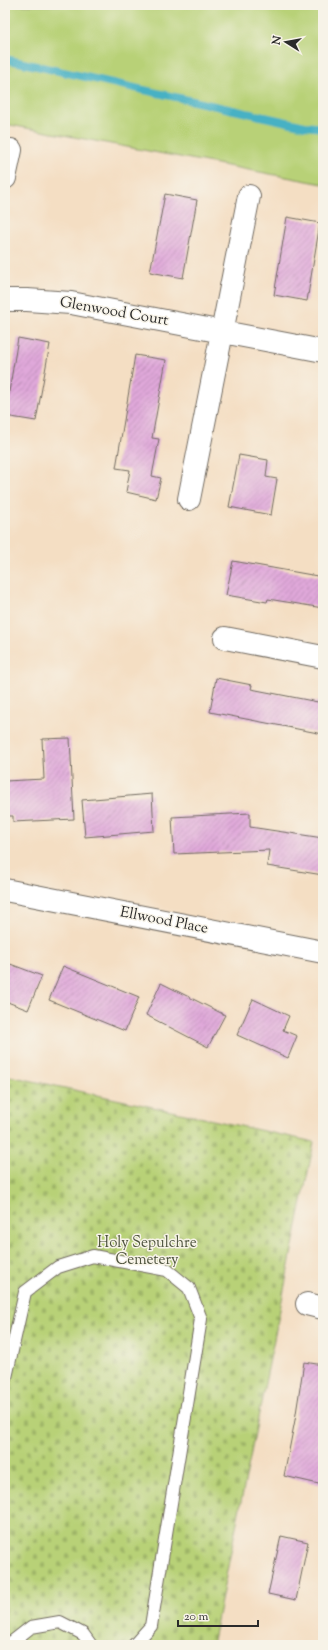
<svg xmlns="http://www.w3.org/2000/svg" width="328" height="1650" font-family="'Sorts Mill Goudy',serif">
	<defs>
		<pattern id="cemetery-stones" width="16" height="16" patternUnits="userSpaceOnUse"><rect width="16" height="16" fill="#b8d177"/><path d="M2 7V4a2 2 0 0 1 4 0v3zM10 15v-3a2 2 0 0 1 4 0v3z" fill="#9eb467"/></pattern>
		<pattern id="building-hatch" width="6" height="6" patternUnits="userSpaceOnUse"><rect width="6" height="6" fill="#e0a8da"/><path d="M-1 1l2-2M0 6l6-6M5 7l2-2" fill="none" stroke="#b689b1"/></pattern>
	</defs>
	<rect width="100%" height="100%" fill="#f7f3e8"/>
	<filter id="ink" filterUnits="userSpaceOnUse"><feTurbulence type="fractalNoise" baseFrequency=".025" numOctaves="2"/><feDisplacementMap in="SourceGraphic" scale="8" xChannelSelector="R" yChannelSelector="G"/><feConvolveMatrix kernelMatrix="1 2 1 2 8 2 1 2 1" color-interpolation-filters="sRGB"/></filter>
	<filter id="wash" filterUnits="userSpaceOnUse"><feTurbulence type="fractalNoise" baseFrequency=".012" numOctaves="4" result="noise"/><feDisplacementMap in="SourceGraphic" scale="16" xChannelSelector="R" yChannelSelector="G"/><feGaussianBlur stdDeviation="0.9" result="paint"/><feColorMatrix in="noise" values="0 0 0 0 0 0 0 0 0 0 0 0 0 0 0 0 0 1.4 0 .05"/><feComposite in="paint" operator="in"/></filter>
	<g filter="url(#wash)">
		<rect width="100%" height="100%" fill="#f4dec3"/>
		<path fill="#b8d177" stroke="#727e51" d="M 5,5 L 323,5 L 323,184 L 5,124 Z"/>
		<path fill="url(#cemetery-stones)" stroke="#727e51" d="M 5,1075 L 314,1142 L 212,1645 L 5,1645 Z"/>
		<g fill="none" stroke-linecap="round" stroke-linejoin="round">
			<path stroke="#46b1c4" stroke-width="8" d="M 5,59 L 305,126 L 323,128"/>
		</g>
		<g id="blocks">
			<path fill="url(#building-hatch)" d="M 165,194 L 197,200 L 183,278 L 150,272 Z
				M 287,217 L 320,223 L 307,301 L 274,295 Z
				M 18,338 L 50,344 L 36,421 L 5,416 Z
				M 135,355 L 166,360 L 152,438 L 159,439 L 152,476 L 161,478 L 156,499 L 126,492 L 130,470 L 116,468 Z
				M 239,455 L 268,460 L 266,477 L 277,479 L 271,515 L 229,507 Z
				M 233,561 L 323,577 L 323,608 L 268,599 L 267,602 L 226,595 Z
				M 216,678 L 252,685 L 251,689 L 323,703 L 323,734 L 210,712 Z
				M 70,738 L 74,819 L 13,822 L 13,816 L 5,816 L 5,781 L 44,779 L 42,739 Z
				M 152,794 L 154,831 L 85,837 L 82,800 Z
				M 250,813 L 250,827 L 323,838 L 323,875 L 267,866 L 269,850 L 174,854 L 172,817 Z
				M 5,962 L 42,976 L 28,1010 L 5,1001 Z
				M 63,966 L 139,997 L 125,1031 L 49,1000 Z
				M 161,983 L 225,1015 L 208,1047 L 146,1015 Z
				M 253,999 L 289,1016 L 283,1030 L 297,1036 L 288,1058 L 237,1035 Z
				M 304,1362 L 323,1365 L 323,1485 L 284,1476 L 295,1420 Z
				M 281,1536 L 308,1542 L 296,1600 L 268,1594 Z"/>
		</g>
	</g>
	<g filter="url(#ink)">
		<use href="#blocks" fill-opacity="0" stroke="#716a60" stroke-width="1"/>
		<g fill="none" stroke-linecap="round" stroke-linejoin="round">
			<g stroke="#716a60" stroke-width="14">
				<path id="service" d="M 5,1382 L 25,1292 L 58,1267 L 93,1256 L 167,1270 L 189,1288 L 201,1319 L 151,1626 L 134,1645
					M 8,1645 L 31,1627 L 60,1622 L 83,1634 L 91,1645"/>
			</g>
			<g stroke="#716a60" stroke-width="24">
				<path id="minor" d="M 5,178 L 11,150
					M 5,300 L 27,300 L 71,303 L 323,351
					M 189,499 L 249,196
					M 225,638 L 323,657
					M 5,890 L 323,952
					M 307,1304 L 323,1308"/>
			</g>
			<use href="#service" stroke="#fff" stroke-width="12"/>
			<use href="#minor" stroke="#fff" stroke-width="22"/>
		</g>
	</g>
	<g text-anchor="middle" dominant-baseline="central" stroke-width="3" stroke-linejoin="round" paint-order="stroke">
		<g font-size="15" fill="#2b2b2b" stroke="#f7f3e8">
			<text transform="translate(114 312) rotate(10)">Glenwood Court</text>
			<text transform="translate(164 921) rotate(11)">Ellwood Place</text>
		</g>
		<g font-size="15" fill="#4e543e" stroke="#f7f3e8">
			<text x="147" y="1243">Holy Sepulchre<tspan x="147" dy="17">Cemetery</tspan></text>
		</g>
	</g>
	<rect width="328" height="1650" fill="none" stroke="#f7f3e8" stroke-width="20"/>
	<g transform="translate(286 42) rotate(281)" stroke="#f7f3e8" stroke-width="3" paint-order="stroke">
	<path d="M0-3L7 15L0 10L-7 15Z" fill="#2b2b2b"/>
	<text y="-6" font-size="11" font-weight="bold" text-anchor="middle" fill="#2b2b2b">N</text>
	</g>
	<path d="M178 1620v6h80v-6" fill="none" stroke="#2b2b2b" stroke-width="2"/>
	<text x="184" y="1620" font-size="12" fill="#2b2b2b" stroke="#f7f3e8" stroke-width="3" paint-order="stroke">20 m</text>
</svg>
